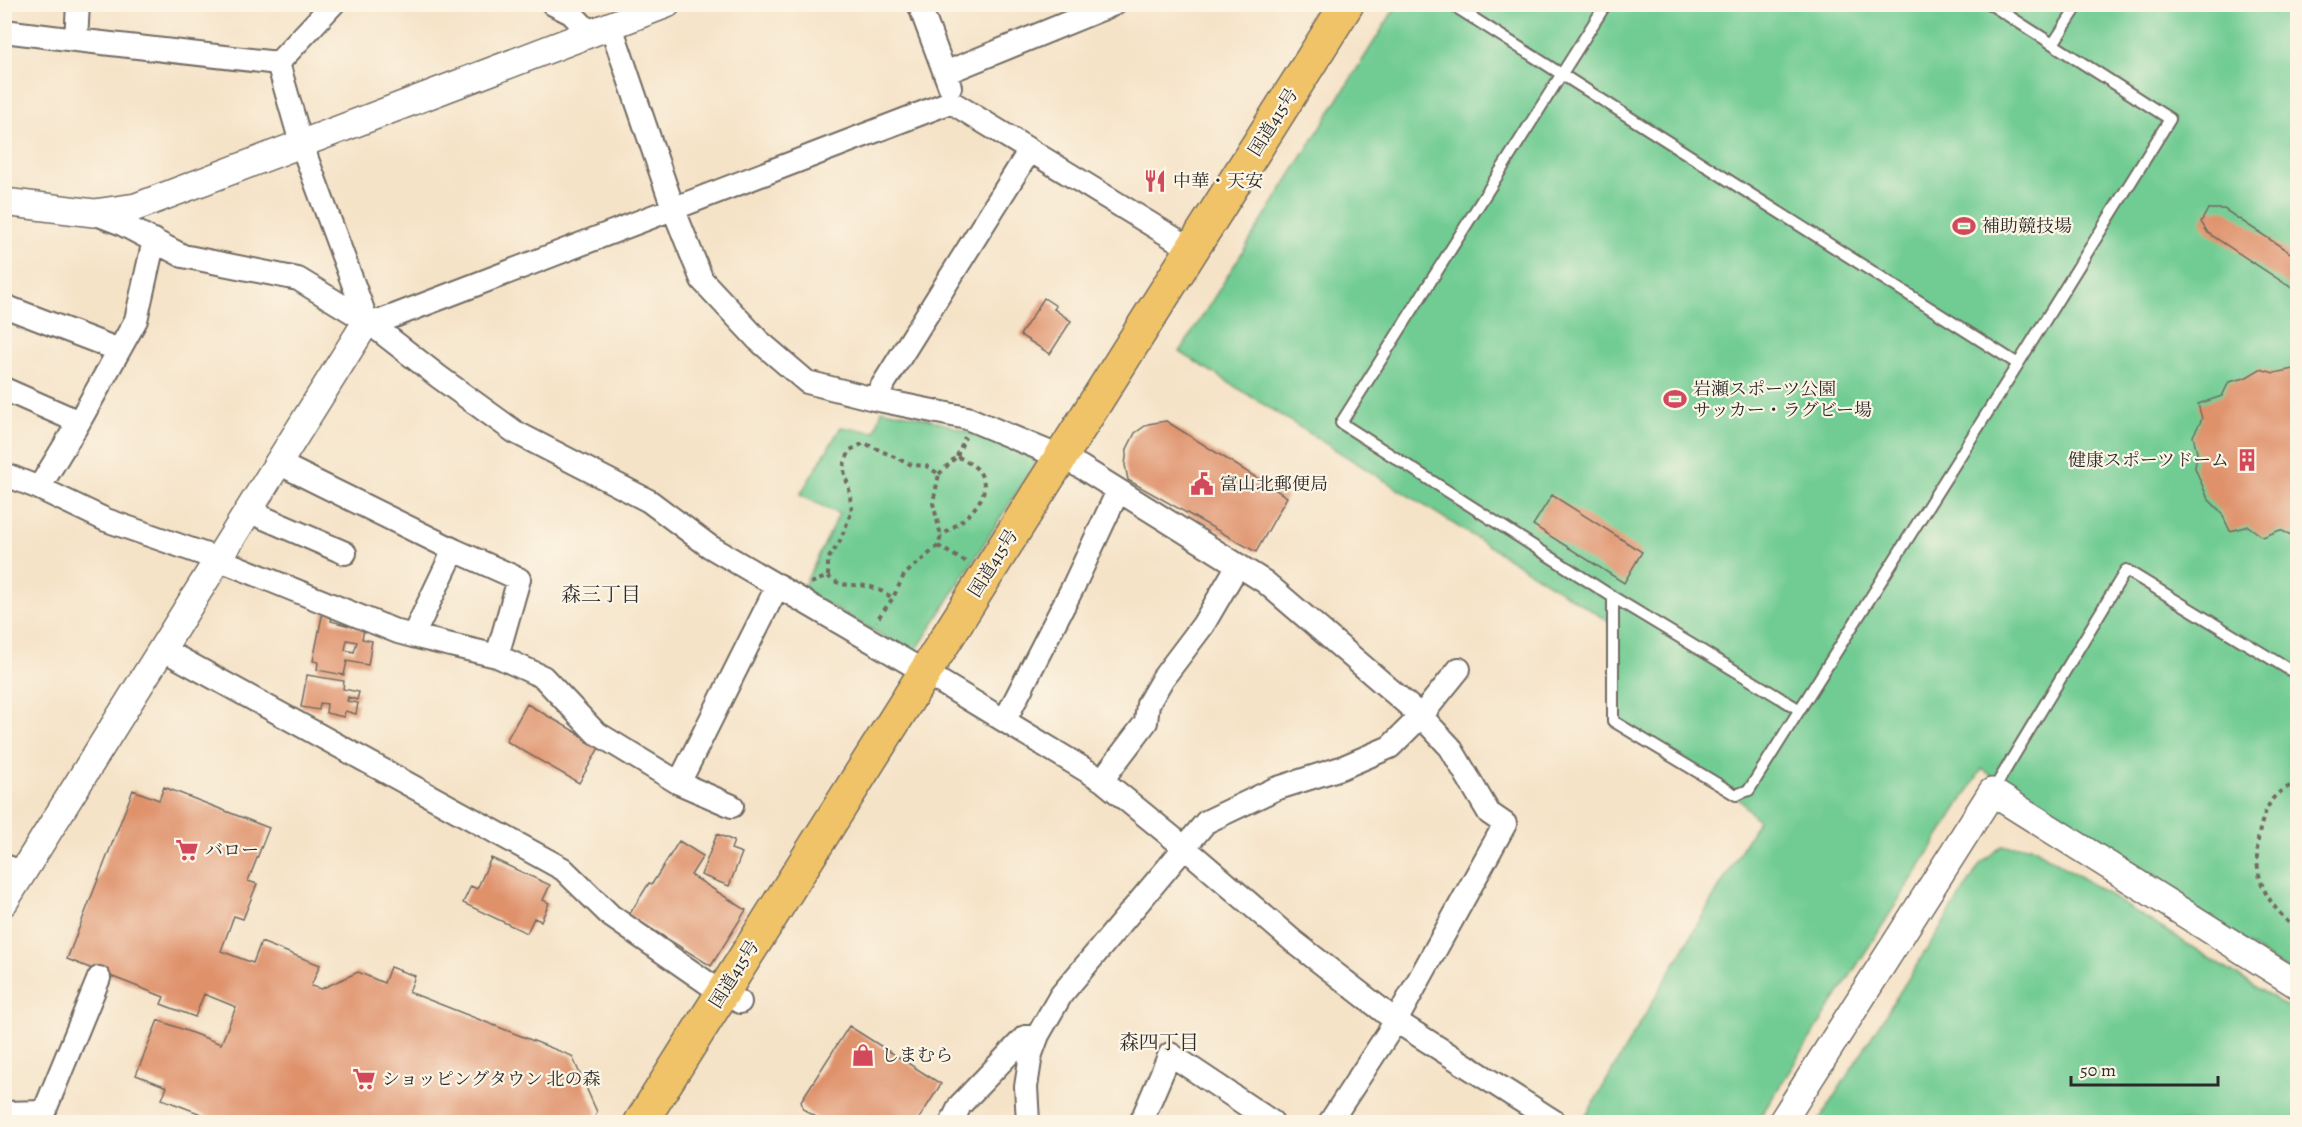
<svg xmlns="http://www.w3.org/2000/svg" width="2302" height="1127" font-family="Alegreya,'Noto Serif JP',serif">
	<rect width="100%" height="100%" fill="#fcf5e5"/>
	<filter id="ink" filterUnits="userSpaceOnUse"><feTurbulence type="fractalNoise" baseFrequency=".0167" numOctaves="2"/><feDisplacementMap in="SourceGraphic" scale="12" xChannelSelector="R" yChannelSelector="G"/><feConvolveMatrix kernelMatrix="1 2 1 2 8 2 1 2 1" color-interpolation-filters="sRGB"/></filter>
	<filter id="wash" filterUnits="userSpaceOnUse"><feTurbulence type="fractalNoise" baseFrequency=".008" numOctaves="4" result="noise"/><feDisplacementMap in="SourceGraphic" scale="24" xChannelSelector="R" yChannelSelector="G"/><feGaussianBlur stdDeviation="1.35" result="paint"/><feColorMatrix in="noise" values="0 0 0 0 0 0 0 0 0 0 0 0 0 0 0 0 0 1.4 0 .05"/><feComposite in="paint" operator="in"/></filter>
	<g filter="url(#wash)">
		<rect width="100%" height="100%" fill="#f5e3c8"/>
		<path fill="#71cc93" stroke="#4e7c5f" stroke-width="1.5" d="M 1397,5 L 2297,5 L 2297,977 L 1982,769 L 1757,1122 L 1586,1122 L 1583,1121 L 1758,821 L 1736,795 L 1613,721 L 1613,624 L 1180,352 Z
			M 882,410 C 935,416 984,438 1032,457 L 1036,462 L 914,654 L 802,590 L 839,514 L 800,495 L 841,427 L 875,432 Z
			M 2002,846 L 2031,846 L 2297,1013 L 2297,1122 L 1818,1122 L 1981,863 Z"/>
		<g id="blocks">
			<path fill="#df916b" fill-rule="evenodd" d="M 2208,209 L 2224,209 L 2298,258 L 2298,292 L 2208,233 L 2201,222 Z
				M 1044,298 L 1056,306 L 1054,309 L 1071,321 L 1050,354 L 1020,335 Z
				M 2260,369 L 2274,373 L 2293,369 L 2298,372 L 2298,531 L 2291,535 L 2280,530 L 2263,537 L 2248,526 L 2230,531 L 2221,512 L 2208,499 L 2195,468 L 2197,452 L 2193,436 L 2202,419 L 2198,404 L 2222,396 L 2229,382 L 2245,378 Z
				M 1166,421 L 1287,497 L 1256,552 L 1128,480 L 1125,465 L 1127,449 L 1135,433 L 1148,424 Z
				M 1552,495 L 1642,552 L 1624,583 L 1533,525 Z
				M 323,611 L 333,613 L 331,621 L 364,630 L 362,639 L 372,641 L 368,665 L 347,661 L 344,675 L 317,670 L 318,662 L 313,661 ZM 347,640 L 357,642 L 354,652 L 345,650 Z
				M 307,675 L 344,681 L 343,689 L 359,692 L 357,700 L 348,697 L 347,701 L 358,703 L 356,714 L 345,711 L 344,717 L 326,713 L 327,704 L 320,703 L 319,710 L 301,707 Z
				M 527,704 L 600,746 L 579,783 L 506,741 Z
				M 164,787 L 269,828 L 248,881 L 257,884 L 243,919 L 234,916 L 221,951 L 253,963 L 261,942 L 320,965 L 311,986 L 321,989 L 358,972 L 384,983 L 390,967 L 415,976 L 409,992 L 572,1056 L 597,1112 L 593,1122 L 222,1122 L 162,1099 L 167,1087 L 136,1075 L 158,1020 L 221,1044 L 236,1007 L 204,994 L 195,1017 L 161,1004 L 164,997 L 67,959 L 133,790 L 159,800 Z
				M 717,834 L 734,841 L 731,849 L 742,853 L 729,886 L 701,875 Z
				M 679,841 L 703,856 L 691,875 L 746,910 L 711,966 L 629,915 L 649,883 L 652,884 Z
				M 491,858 L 550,885 L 543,900 L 549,903 L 541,921 L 534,918 L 527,933 L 463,903 L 471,886 L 477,889 Z
				M 849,1026 L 941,1084 L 917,1122 L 824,1122 L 803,1109 L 801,1101 Z"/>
		</g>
	</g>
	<g filter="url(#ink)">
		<use href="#blocks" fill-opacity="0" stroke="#726b62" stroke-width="1.5"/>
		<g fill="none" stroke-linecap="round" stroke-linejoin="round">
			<g stroke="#726b62" stroke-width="14">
				<path id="service" d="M 1451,4 L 2018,364
					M 1606,4 L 1341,423 L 1613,597 L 1613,721 L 1736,795 L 1749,790 L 2018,364 L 2170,119 L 1990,4
					M 2053,44 L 2079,4
					M 1613,597 L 1800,710
					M 1992,792 L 2126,570 L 2298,675"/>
			</g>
			<g stroke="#726b62" stroke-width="26">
				<path id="minor" d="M 333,4 L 278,63 L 301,143 L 367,321
					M 553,4 L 571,13 L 591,34
					M 919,4 L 950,87
					M 611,26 L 673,208 L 702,280 L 758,340 L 807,382 L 874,399 L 967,418 L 1060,457 L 1081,467 L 1265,582 L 1421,716 L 1390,747 L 1341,768 L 1275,789 L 1206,822 L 1061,995 L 1038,1035 L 1031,1054 L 1026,1087 L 1028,1122
					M 4,31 L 76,40 L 78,4
					M 76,40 L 278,63
					M 945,73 L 1114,4
					M 94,213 L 120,223 L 183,256 L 298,279 L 367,321 L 439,377 L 515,432 L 649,501 L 709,546 L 911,664 L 1102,780 L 1184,847 L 1293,941 L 1396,1021 L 1555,1122
					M 4,306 L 119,350
					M 367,321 L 381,321 L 948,103 L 956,105 L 1193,250
					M 4,389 L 79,422 L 136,320 L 154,240
					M 874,399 L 1030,150
					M 4,474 L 39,488 L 106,520 L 218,559 L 398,632 L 413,636 L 454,550 L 278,463
					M 39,488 L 79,422
					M 248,511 L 345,553
					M 413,636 L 497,656 L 519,579 L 454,550
					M 162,649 L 563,869 L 611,916 L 709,984 L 740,1002
					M 497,656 L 543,677 L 595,732 L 679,783 L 732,806
					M 1005,720 L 1074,585 L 1118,491
					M 1102,780 L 1146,722 L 1148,704 L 1163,678 L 1203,625 L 1238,565
					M 679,783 L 778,585
					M 4,866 L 23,872
					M 4,1113 L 44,1112 L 99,978
					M 952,1122 L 960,1105 L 1025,1037 L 1038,1035
					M 1141,1122 L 1170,1054 L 1272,1122
					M 1330,1122 L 1396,1021 L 1505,824 L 1489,813 L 1450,747 L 1421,716 L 1459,669"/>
			</g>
			<g stroke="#726b62" stroke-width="30">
				<path id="tertiary" d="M 4,202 L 94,213 L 136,207 L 667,4
					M 4,902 L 367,321
					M 1782,1122 L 1992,792 L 2298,985"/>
			</g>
			<g stroke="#726b62" stroke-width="36">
				<path id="trunk" d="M 641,1122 L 1347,4"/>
			</g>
			<path stroke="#726b62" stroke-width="4" stroke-dasharray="4.5 4.5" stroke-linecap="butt" d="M 957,456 L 965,437
				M 939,474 L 957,456 C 963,460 972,464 977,469 C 1000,496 961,522 941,536
				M 938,546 L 966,562
				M 828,576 L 828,559 L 839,543 L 852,511 L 849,489 L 843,467 L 850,450 L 864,443 L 912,465 L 926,466 L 939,474 L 933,503 L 941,536 L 938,546 L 904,575 L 893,598
				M 811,583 L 828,576 C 841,589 855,583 871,587 C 879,589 886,594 893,598 L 876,621
				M 2298,782 C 2288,787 2277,792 2271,801 C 2257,825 2252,861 2263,887 C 2270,904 2284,919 2298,931"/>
			<use href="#service" stroke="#fff" stroke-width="10"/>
			<use href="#minor" stroke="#fff" stroke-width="22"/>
			<use href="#tertiary" stroke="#fff" stroke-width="27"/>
			<use href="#trunk" stroke="#f0c369" stroke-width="33"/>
		</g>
	</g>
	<defs>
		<g id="restaurant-bare" transform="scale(1.8)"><path d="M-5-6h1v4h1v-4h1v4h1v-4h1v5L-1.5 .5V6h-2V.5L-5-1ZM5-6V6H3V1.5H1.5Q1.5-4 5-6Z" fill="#d1495b" stroke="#fcf5e5" stroke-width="2.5" paint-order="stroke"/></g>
		<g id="stadium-bare" transform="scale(1.8)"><path d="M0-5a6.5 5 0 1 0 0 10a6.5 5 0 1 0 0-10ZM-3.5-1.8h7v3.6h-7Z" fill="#d1495b" stroke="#fcf5e5" stroke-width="2.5" paint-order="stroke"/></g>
		<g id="building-bare" transform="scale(1.8)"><path d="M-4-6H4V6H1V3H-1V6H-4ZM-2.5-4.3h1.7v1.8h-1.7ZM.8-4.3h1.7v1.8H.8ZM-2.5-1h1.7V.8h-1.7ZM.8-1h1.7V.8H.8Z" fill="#d1495b" stroke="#fcf5e5" stroke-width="2.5" paint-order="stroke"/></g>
		<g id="civic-bare" transform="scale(1.8)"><path d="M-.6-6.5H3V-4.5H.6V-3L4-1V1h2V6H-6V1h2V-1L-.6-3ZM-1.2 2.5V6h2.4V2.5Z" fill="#d1495b" stroke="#fcf5e5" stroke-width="2.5" paint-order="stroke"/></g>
		<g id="supermarket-bare" transform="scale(1.8)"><path d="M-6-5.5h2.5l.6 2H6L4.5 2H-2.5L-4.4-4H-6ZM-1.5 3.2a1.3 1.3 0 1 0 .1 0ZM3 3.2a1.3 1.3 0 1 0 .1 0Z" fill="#d1495b" stroke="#fcf5e5" stroke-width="2.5" paint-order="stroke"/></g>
		<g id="shop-bare" transform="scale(1.8)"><path d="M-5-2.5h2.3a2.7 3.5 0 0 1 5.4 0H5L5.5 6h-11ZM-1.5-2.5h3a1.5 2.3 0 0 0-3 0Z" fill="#d1495b" stroke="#fcf5e5" stroke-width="2.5" paint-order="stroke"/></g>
	</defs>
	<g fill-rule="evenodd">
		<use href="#restaurant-bare" x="1155" y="181"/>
		<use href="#stadium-bare" x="1964" y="226"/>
		<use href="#stadium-bare" x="1675" y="399"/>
		<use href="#building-bare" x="2247" y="460"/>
		<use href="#civic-bare" x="1202" y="484"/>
		<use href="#supermarket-bare" x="187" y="850"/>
		<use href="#shop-bare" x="863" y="1055"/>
		<use href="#supermarket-bare" x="364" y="1079"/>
	</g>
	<g text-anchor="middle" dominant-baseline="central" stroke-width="4.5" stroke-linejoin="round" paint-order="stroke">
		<g font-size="18" fill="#2b2b2b" stroke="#fcf5e5">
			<text transform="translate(1273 122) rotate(-58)">国道415号</text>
			<text transform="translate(993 563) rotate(-58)">国道415号</text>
			<text transform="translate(734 974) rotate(-58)">国道415号</text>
		</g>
		<g font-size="18" fill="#2b2b2b" stroke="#fcf5e5" text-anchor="start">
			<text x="1173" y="181">中華・天安</text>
			<text x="1982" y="226">補助競技場</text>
			<text x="1693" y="389">岩瀬スポーツ公園<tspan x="1693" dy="21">サッカー・ラグビー場</tspan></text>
			<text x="2229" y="460" text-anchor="end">健康スポーツドーム</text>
			<text x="1220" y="484">富山北郵便局</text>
			<text x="205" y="850">バロー</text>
			<text x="881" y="1055">しまむら</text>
			<text x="382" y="1079">ショッピングタウン 北の森</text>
		</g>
		<g font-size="20" fill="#2b2b2b" stroke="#fcf5e5">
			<text x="601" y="594">森三丁目</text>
			<text x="1159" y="1042">森四丁目</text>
		</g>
	</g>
	<rect width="2302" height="1127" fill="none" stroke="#fcf5e5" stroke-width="24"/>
	<path d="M2071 1076v9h147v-9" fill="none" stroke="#2b2b2b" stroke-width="3"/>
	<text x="2080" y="1076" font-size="18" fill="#2b2b2b" stroke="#fcf5e5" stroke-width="4.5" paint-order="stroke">50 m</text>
</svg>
